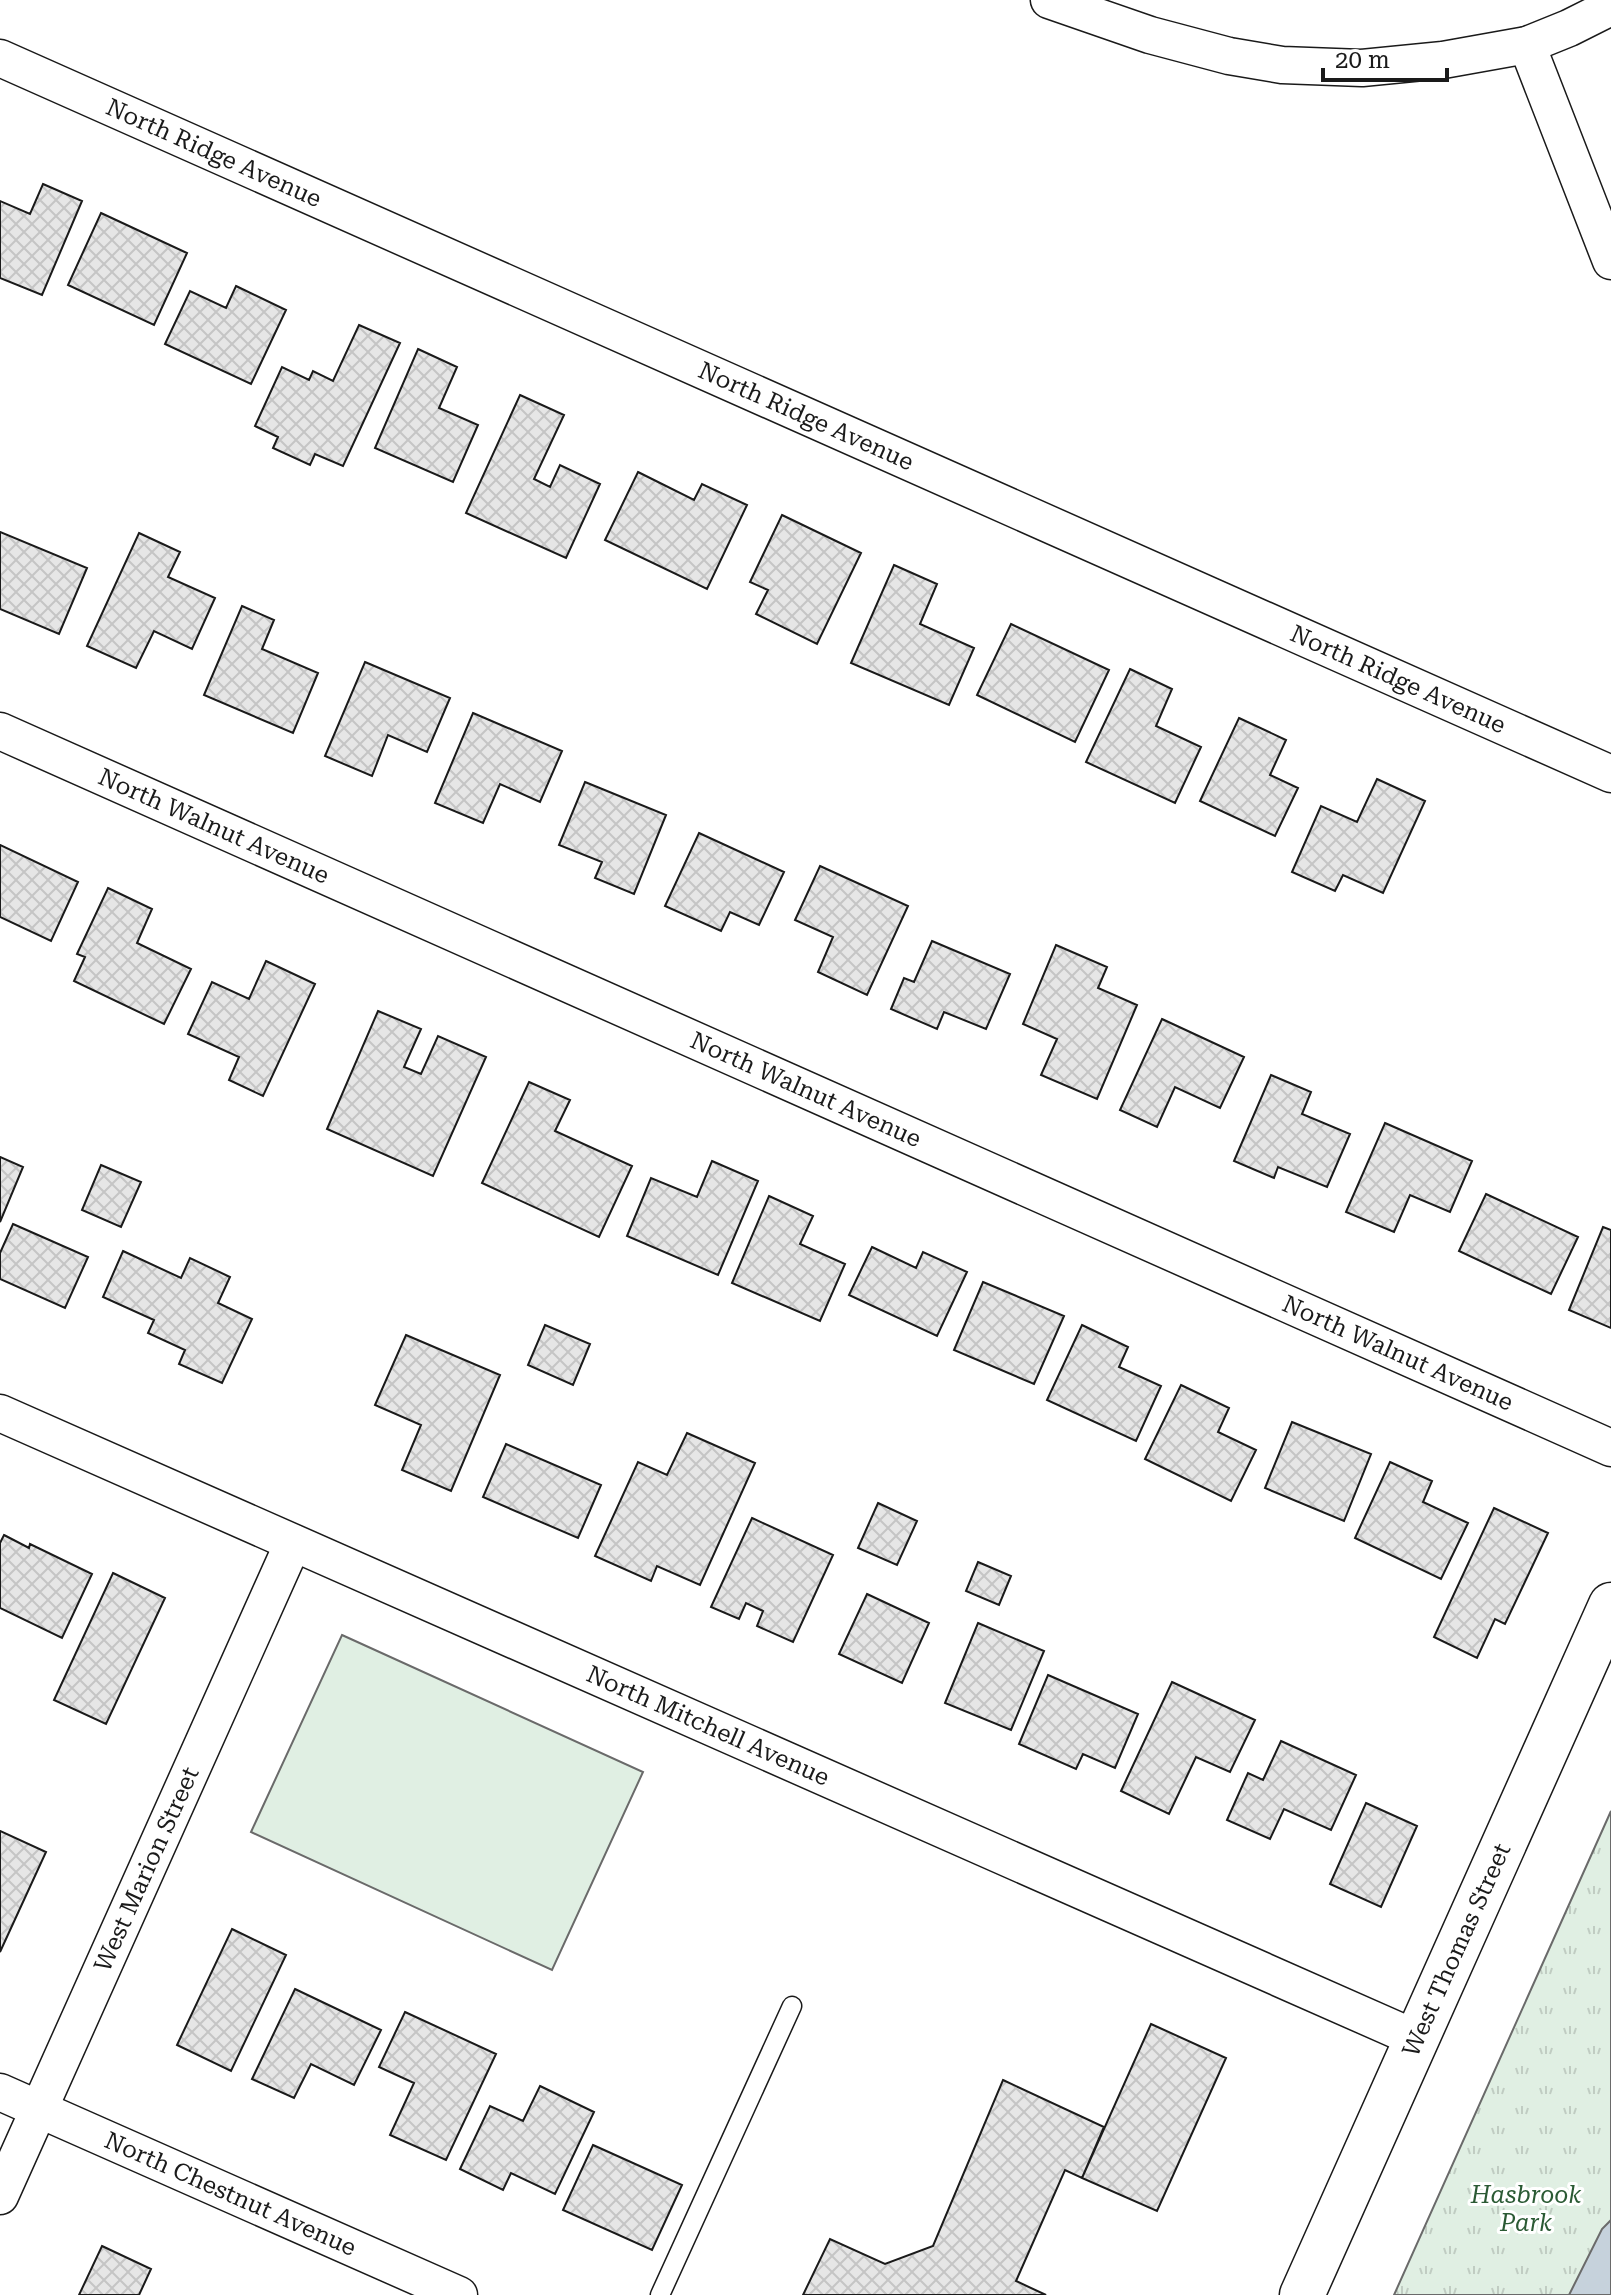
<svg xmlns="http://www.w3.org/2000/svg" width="1611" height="2295" font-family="'Roboto Serif',serif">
	<defs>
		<pattern id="park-tufts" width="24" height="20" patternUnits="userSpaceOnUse" patternTransform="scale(2)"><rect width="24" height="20" fill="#e0efe3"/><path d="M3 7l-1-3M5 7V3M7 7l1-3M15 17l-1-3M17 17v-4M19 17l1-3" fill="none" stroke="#c0ccc2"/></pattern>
		<pattern id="building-cross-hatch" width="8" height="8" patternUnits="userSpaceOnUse" patternTransform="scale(2)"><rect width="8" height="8" fill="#e6e6e6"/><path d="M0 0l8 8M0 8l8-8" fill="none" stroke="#c5c5c5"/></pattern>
	</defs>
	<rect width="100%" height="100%" fill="#fff"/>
	<path fill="#e0efe3" stroke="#6a6a6a" stroke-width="2" d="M 342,1635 L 643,1772 L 552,1970 L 251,1832 Z"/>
	<path fill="url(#park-tufts)" stroke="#6a6a6a" stroke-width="2" d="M 1611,1811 L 1611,2295 L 1394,2295 Z"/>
	<path fill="#c6d2dc" stroke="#6a6a6a" stroke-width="2" d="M 1611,2220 L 1611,2295 L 1569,2295 L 1602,2229 Z"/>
	<path fill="url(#building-cross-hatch)" stroke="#1a1a1a" stroke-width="2" d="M 43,184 L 82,201 L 42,295 L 0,278 L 0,201 L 30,214 Z
		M 101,213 L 187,253 L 154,325 L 68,285 Z
		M 236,286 L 286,310 L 251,384 L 165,344 L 190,291 L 226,308 Z
		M 359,325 L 400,343 L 343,466 L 315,454 L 310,465 L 273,448 L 278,437 L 255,426 L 282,367 L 309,380 L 313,371 L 333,381 Z
		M 418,349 L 457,367 L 439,408 L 478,425 L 453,482 L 375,448 Z
		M 520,395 L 564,415 L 534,479 L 550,487 L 560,465 L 600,484 L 566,558 L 466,513 Z
		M 638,472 L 694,500 L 702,484 L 747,505 L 707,589 L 605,540 Z
		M 782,515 L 861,553 L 817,644 L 756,614 L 768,590 L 750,582 Z
		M 0,532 L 87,568 L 59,634 L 0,609 Z
		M 139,533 L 180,552 L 168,577 L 215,598 L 192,649 L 154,631 L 136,668 L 87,646 Z
		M 894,565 L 937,584 L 920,624 L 974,648 L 949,705 L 851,663 Z
		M 242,606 L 274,620 L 262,649 L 318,673 L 293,733 L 204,695 Z
		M 1011,624 L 1109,670 L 1075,742 L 977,695 Z
		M 365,662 L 450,698 L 427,752 L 388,735 L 372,776 L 325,756 Z
		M 1130,669 L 1172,689 L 1156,726 L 1201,747 L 1175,803 L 1086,762 Z
		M 473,713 L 562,751 L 540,802 L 500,784 L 483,823 L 435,803 Z
		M 1239,718 L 1286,740 L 1270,775 L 1298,788 L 1275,836 L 1200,801 Z
		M 1377,779 L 1425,801 L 1383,893 L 1343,875 L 1335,891 L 1292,872 L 1321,806 L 1357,822 Z
		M 585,782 L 666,815 L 634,894 L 595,878 L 602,862 L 559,845 Z
		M 699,833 L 784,872 L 759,925 L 730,912 L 721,931 L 665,906 Z
		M 0,845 L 78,882 L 51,941 L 0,917 Z
		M 820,866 L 908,906 L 867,995 L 818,972 L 833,937 L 795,920 Z
		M 108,888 L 152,909 L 137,943 L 191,969 L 164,1024 L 74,981 L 85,957 L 77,954 Z
		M 932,941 L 1010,974 L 986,1029 L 944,1012 L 937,1029 L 891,1009 L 904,978 L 914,982 Z
		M 1056,945 L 1107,967 L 1098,988 L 1137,1005 L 1097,1099 L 1041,1075 L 1057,1039 L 1023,1024 Z
		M 266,961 L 315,984 L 263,1096 L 229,1080 L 239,1057 L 188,1034 L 212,982 L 249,999 Z
		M 378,1011 L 421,1029 L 404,1067 L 421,1074 L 438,1036 L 486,1057 L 433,1176 L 327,1129 Z
		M 1162,1019 L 1244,1057 L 1220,1108 L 1175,1087 L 1157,1127 L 1120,1110 Z
		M 1271,1075 L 1311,1092 L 1302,1114 L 1350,1134 L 1327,1187 L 1278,1167 L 1274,1178 L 1234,1161 Z
		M 529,1082 L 570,1100 L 555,1131 L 632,1166 L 599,1237 L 482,1183 Z
		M 1385,1123 L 1472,1161 L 1450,1212 L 1410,1195 L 1394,1232 L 1346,1212 Z
		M 0,1157 L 23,1167 L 0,1222 Z
		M 712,1161 L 758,1181 L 718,1275 L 627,1236 L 651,1178 L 697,1197 Z
		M 101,1165 L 141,1182 L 121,1227 L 82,1210 Z
		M 1486,1194 L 1578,1237 L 1551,1294 L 1459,1251 Z
		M 769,1196 L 813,1216 L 800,1244 L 845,1264 L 820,1321 L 732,1283 Z
		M 13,1224 L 88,1257 L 65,1308 L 0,1279 L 0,1253 Z
		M 1603,1227 L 1611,1230 L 1611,1328 L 1569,1310 Z
		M 872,1247 L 916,1268 L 923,1252 L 967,1272 L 937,1336 L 849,1295 Z
		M 123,1251 L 181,1278 L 190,1258 L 230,1277 L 218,1303 L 252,1319 L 222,1383 L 179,1364 L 185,1350 L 148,1333 L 154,1320 L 103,1297 Z
		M 983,1282 L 1064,1316 L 1034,1384 L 954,1350 Z
		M 545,1325 L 590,1344 L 573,1385 L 528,1365 Z
		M 1082,1325 L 1128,1347 L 1119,1367 L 1161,1386 L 1136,1441 L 1047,1400 Z
		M 406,1335 L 500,1375 L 451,1491 L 402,1470 L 421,1425 L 375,1405 Z
		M 1181,1385 L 1229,1408 L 1218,1432 L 1256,1450 L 1231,1501 L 1145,1459 Z
		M 1292,1422 L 1371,1454 L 1344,1521 L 1265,1488 Z
		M 687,1433 L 755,1463 L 700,1585 L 657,1566 L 651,1581 L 595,1556 L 638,1462 L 667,1475 Z
		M 506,1444 L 601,1485 L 578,1538 L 483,1497 Z
		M 1390,1462 L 1432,1481 L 1423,1502 L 1468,1523 L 1441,1579 L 1355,1538 Z
		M 878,1503 L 917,1521 L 897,1565 L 858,1548 Z
		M 1494,1508 L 1548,1533 L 1505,1624 L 1495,1619 L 1477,1658 L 1434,1637 Z
		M 752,1518 L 833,1555 L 793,1642 L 757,1626 L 763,1611 L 746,1603 L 739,1619 L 711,1607 Z
		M 4,1535 L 29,1548 L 30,1544 L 92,1574 L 62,1638 L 0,1608 L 0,1543 Z
		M 978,1562 L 1011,1576 L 999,1605 L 966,1591 Z
		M 113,1573 L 165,1598 L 106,1724 L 54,1700 Z
		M 867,1594 L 929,1623 L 902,1683 L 839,1654 Z
		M 978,1623 L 1044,1651 L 1011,1730 L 945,1703 Z
		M 1048,1675 L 1138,1714 L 1115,1768 L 1083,1754 L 1076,1769 L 1019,1744 Z
		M 1172,1682 L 1255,1720 L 1230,1772 L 1196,1757 L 1169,1814 L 1121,1791 Z
		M 1281,1741 L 1356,1775 L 1331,1830 L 1284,1809 L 1270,1839 L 1227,1820 L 1248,1773 L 1263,1780 Z
		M 1366,1803 L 1417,1826 L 1381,1907 L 1330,1884 Z
		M 0,1831 L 46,1852 L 0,1952 Z
		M 232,1929 L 286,1955 L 231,2071 L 177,2045 Z
		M 295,1989 L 381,2030 L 354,2085 L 311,2064 L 294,2098 L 252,2079 Z
		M 405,2012 L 496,2054 L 446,2160 L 390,2135 L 414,2083 L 379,2067 Z
		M 1151,2024 L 1226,2058 L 1157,2211 L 1082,2178 Z
		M 1003,2080 L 1104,2127 L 1082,2178 L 1065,2170 L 1016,2281 L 1046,2295 L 803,2295 L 830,2239 L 885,2264 L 933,2246 Z
		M 540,2086 L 594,2112 L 555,2194 L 511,2173 L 503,2190 L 460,2169 L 490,2106 L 523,2121 Z
		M 593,2145 L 682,2185 L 652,2250 L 563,2210 Z
		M 102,2246 L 151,2269 L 139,2295 L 79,2295 Z"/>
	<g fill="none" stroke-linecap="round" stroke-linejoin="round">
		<g stroke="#1a1a1a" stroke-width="21">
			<path id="service" d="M 660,2295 L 792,2006"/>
		</g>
		<g stroke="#1a1a1a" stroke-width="39">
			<g id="minor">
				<path d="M 1049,0 L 1150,35 L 1229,56 L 1282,65 L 1362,68 L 1443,60 L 1527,45 L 1569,28 L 1611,7"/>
				<path d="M 1527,45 L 1611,261"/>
				<path id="s1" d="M 0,58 L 1611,774"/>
				<path id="s2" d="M 0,731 L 1611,1448"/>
				<path id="s3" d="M 0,1413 L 1417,2039"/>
				<path id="s4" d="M 0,2092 L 459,2295"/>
				<path id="s5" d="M 0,2196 L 293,1543"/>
			</g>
		</g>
		<g stroke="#1a1a1a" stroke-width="47">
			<g id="tertiary">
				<path id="s6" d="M 1302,2295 L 1611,1605"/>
			</g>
		</g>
		<use href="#service" stroke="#fff" stroke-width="18"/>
		<use href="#minor" stroke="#fff" stroke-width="36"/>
		<use href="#tertiary" stroke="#fff" stroke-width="44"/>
	</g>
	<g text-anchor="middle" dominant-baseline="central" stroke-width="6" stroke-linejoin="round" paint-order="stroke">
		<g font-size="24" fill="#1a1a1a" stroke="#fff">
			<text stroke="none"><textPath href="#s1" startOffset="234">North Ridge Avenue</textPath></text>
			<text stroke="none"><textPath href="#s1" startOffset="882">North Ridge Avenue</textPath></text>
			<text stroke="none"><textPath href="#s1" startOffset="1530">North Ridge Avenue</textPath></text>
			<text stroke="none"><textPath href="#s2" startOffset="234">North Walnut Avenue</textPath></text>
			<text stroke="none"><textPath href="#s2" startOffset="882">North Walnut Avenue</textPath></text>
			<text stroke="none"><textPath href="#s2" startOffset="1530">North Walnut Avenue</textPath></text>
			<text stroke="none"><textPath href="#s3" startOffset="774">North Mitchell Avenue</textPath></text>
			<text stroke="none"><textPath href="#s5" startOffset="358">West Marion Street</textPath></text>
			<text stroke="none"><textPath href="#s6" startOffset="378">West Thomas Street</textPath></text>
			<text stroke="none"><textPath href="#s4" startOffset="252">North Chestnut Avenue</textPath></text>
		</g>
		<g font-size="24" font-style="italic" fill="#2b5a34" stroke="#fff">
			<text x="1526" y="2195">Hasbrook<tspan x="1526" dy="28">Park</tspan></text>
		</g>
	</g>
	<path d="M1323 68v12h124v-12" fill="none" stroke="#1a1a1a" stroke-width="4"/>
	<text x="1335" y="68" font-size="24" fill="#1a1a1a" stroke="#ffffff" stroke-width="6" paint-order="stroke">20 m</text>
</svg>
